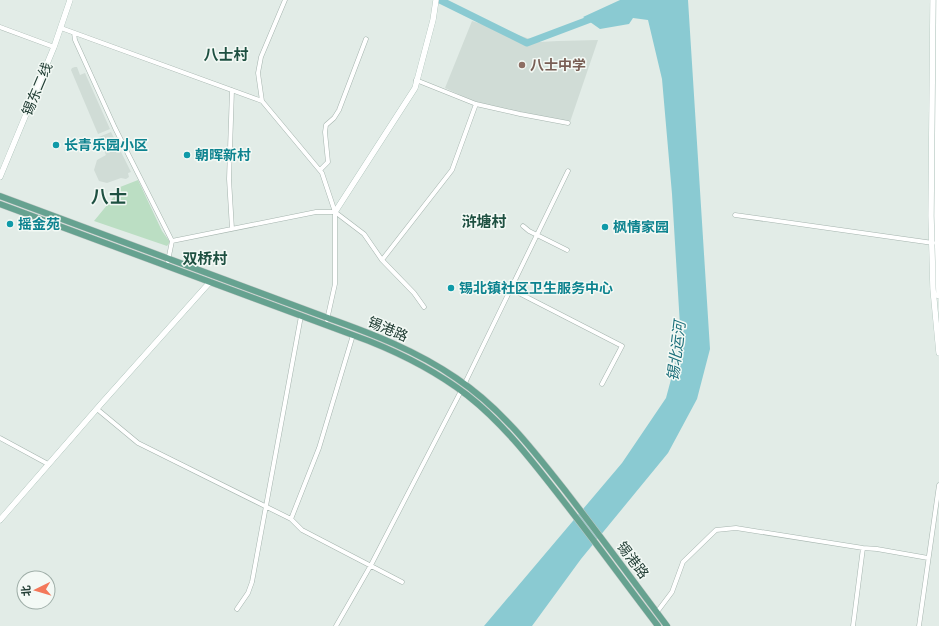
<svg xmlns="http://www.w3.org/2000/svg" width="939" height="626" font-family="'Public Sans','Noto Sans SC',sans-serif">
	<rect width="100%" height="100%" fill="#e2ece7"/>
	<path fill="#d0dcd6" d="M 472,21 L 540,42 L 558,41 L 598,40 L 570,122 L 496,108 L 471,100 L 445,88 Z
		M 75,67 L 77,67 L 80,75 L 85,73 L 110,129 L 98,134 L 71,70 L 72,68 Z
		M 111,132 L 131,172 L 128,173 L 129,177 L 126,179 L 121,178 L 107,183 L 99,181 L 94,170 L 97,160 L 106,155 L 99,137 Z"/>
	<path fill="#bbdec3" d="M 138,180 L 162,231 L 170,242 L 167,246 L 94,221 L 117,193 L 115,189 Z"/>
	<path fill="#8acad2" d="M 620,0 L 688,0 L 710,349 L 697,399 L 668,453 L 581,559 L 532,626 L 484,626 L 622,463 L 666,398 L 681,342 L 672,194 L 662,79 L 648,20 L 633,18 L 629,24 L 600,29 L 583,17 Z"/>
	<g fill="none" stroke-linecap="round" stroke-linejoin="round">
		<path stroke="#8acad2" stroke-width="7" d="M 440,0 L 527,43 L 596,17"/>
		<g stroke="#a5b4ae" stroke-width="5">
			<path id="street" d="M 0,27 L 54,47
				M 61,28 L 262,101 L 322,173 L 335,212 L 335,284 L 327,320
				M 74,33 L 75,40 L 115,128 L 172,241
				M 416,80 L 476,104 L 520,114 L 568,123
				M 232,90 L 229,179 L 232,229
				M 262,101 L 258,73 L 261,57 L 285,0
				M 320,170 L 328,162 L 325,132 L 326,125 L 334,118 L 339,110 L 366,39
				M 735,215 L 933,243
				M 523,226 L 529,231 L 567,250
				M 382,260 L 452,170 L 476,104
				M 168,261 L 172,241 L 316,212 L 335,212 L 364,234 L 382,260 L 414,293 L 424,307
				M 511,289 L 622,346 L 602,384
				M 465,383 L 568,171
				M 97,409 L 138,443 L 291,519 L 302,530 L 402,582
				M 0,438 L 48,464
				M 291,519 L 319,448 L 353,335
				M 237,609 L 248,593 L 252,582 L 301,316
				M 657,612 L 672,592 L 683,562 L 716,530 L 736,528 L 863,548 L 877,549 L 928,558
				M 336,626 L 371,565 L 461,391
				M 853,626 L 863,548
				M 919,626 L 939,485"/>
		</g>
		<g stroke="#a0b8af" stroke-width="6">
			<path id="secondary" d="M 933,0 L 931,216 L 933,289 L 939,353
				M 939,0 L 937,216 L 939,296
				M 0,177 L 54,47 L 70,0
				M 335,212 L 415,88 L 433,20 L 436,0
				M 0,520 L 101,404 L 210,282"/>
		</g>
		<g stroke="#c1c9c6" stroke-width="7">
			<path id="primary" d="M 0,196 L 328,318 C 373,334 417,351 456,378 C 501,408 534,451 567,493 C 601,537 634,582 667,626
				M 0,204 L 369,341 C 404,355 437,372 467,395 C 504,424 532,461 561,498 C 594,540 625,583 658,626"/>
		</g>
		<use href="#street" stroke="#fff" stroke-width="4"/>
		<use href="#secondary" stroke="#fff" stroke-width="5.5"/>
		<use href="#primary" stroke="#66a290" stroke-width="6"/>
	</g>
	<circle fill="#8d6e63" stroke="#f3f9f5" stroke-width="1.5" cx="522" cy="65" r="4"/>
	<g fill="#0f9aa8" stroke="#f3f9f5" stroke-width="1.5">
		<circle cx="56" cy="145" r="4"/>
		<circle cx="187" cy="155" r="4"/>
		<circle cx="10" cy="224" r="4"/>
		<circle cx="605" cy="227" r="4"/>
		<circle cx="451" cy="288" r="4"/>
	</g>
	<g text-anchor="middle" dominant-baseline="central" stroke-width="3" stroke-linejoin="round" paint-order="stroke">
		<g font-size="14" font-weight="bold" fill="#785e54" stroke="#f3f9f5" text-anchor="start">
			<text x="530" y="65">八士中学</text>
		</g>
		<g font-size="14" fill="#223e35" stroke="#f3f9f5">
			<text transform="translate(37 89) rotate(-67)">锡东二线</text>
			<text transform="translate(388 329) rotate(23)">锡港路</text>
			<text transform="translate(633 560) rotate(53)">锡港路</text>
		</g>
		<g font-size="14" font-weight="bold" fill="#0d838f" stroke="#f3f9f5" text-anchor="start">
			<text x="64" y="145">长青乐园小区</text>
			<text x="195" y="155">朝晖新村</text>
			<text x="18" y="224">摇金苑</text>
			<text x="613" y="227">枫情家园</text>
			<text x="459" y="288">锡北镇社区卫生服务中心</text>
		</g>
		<g font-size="15" font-weight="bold" fill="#1e5041" stroke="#f3f9f5">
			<text x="226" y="54">八士村</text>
			<text x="484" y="221">浒塘村</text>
			<text x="205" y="258">双桥村</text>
		</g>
		<g font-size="15" font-style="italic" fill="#1b6f7a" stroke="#f3f9f5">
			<text transform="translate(676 351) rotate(-83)">锡北运河</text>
		</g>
		<g font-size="18" font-weight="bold" fill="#1e5041" stroke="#f3f9f5">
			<text x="109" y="196">八士</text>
		</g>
	</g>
	<g transform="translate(36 590) rotate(265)"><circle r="19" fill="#f3f9f5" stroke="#9faea8"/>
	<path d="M0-3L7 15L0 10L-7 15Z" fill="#f3785a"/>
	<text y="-6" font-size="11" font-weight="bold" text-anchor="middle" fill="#223e35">北</text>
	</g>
</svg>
